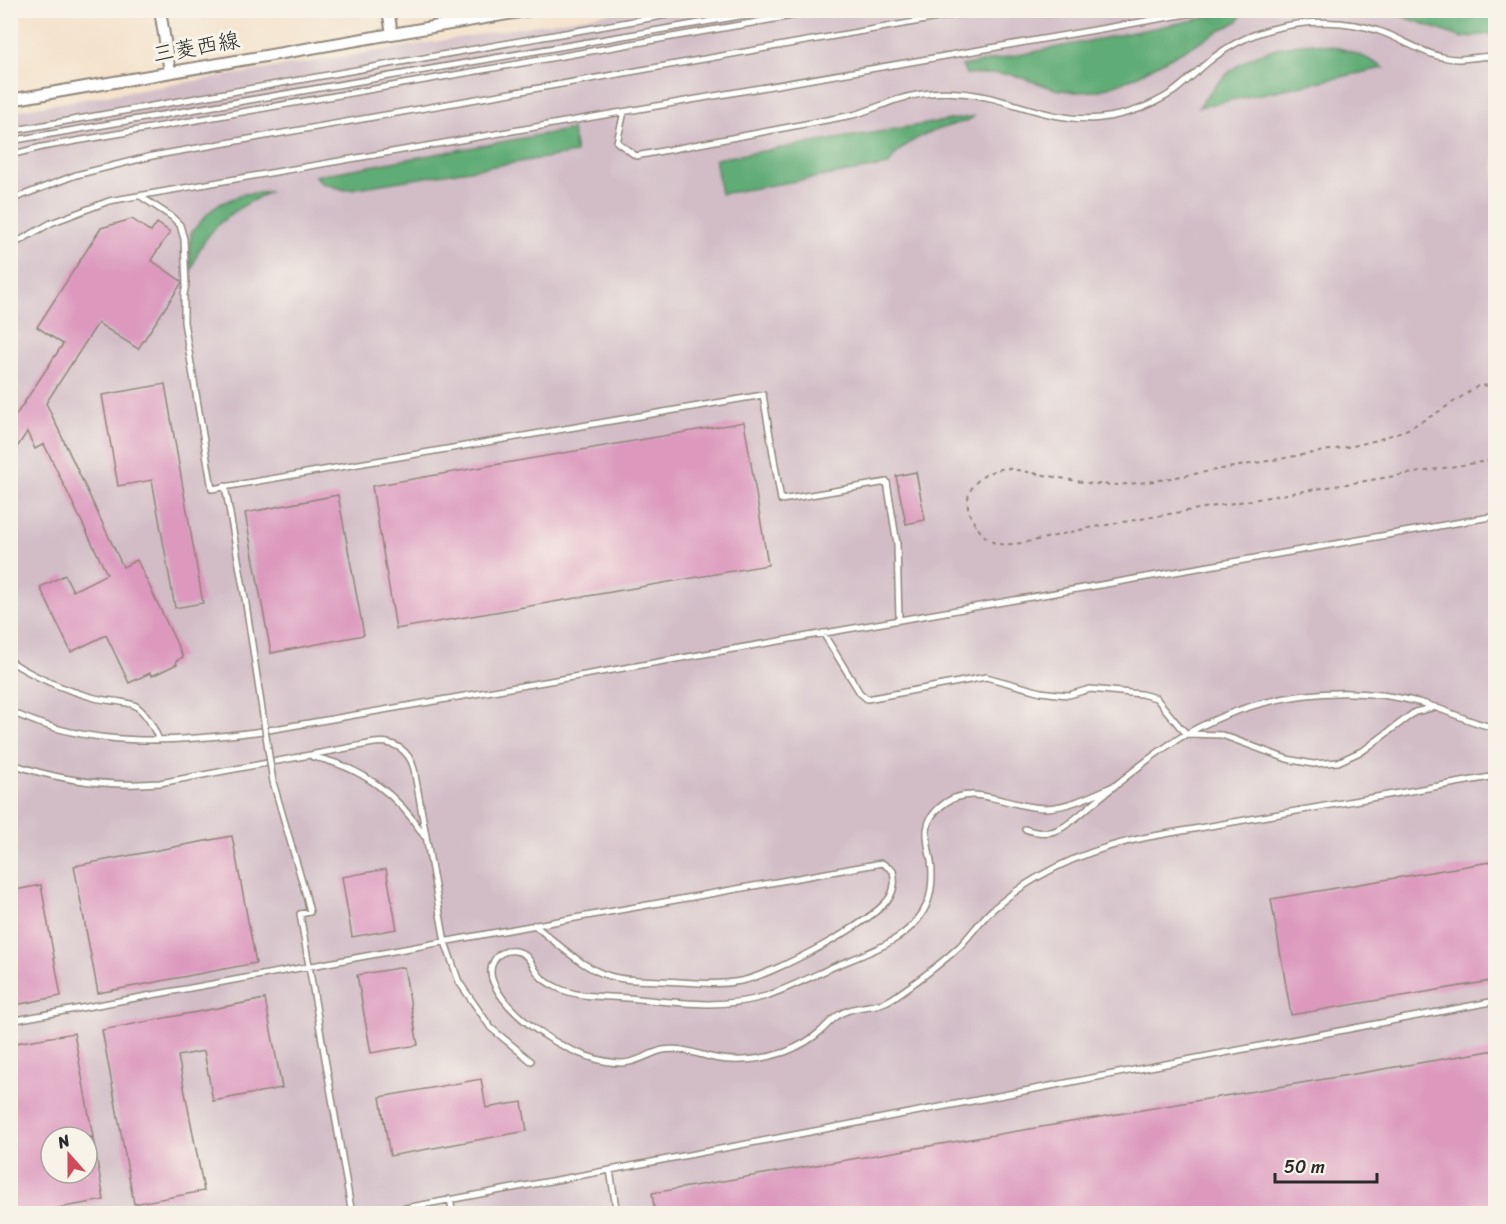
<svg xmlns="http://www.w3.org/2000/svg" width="1506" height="1224" font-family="Sriracha,'Klee One',sans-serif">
	<rect width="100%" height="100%" fill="#f7f3e8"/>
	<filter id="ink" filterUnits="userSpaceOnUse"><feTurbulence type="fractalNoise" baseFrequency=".0167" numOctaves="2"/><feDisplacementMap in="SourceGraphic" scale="12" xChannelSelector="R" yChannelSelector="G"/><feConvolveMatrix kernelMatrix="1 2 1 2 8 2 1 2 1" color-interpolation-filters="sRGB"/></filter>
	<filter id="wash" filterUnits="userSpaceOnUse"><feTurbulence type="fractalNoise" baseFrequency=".008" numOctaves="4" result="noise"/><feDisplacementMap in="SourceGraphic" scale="24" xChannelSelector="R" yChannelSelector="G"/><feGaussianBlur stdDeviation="1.35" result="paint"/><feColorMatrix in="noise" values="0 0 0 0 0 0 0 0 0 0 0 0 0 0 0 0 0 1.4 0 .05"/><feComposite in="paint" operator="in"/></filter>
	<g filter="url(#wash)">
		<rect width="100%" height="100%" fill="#f4e2cb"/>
		<path fill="#d2bdc7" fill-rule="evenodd" d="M 623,11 L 1495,11 L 1495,1213 L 11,1214 L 11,111 ZM 51,1137 L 87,1137 L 87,1173 L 51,1173 Z"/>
		<path fill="#60ac76" stroke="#466c50" stroke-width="1.5" d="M 1239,11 L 1241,16 L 1238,21 L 1129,80 L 1097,91 L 1076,92 L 1055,89 L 1010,74 L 966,74 L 962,66 Z
			M 1388,11 L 1495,11 L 1495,33 L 1462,38 Z
			M 1312,43 C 1339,46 1361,53 1384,68 L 1199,107 C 1228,64 1260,46 1312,43 Z
			M 974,116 C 968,123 961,122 952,125 C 930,132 899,142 889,165 L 721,194 L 715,159 Z
			M 572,129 L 576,153 L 345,190 L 322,183 L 315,176 Z
			M 270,192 C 234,208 203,229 192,269 L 189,269 L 191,233 L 208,213 L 220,204 L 243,194 Z"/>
		<g id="blocks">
			<path fill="#dc98bd" d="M 132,219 L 151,232 L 157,223 L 170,232 L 151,260 L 181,281 L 181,284 L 138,349 L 98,323 L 46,403 L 123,567 L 137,560 L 183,657 L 176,661 L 177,664 L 152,676 L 150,673 L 129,683 L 106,635 L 71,652 L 40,587 L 65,575 L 73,591 L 107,574 L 44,444 L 35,449 L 27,432 L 10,458 L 10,424 L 63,344 L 37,327 L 101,228 Z
				M 165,384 L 203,603 L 175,608 L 152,480 L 118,486 L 102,395 Z
				M 744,422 L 768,565 L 396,629 L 372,486 Z
				M 916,472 L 925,520 L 906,524 L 896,476 Z
				M 338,495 L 364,635 L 271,653 L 245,513 Z
				M 232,836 L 256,963 L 98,993 L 74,866 Z
				M 1496,861 L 1496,980 L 1291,1015 L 1271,899 Z
				M 386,869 L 397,929 L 352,937 L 342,877 Z
				M 41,885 L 61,996 L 10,1006 L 10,891 Z
				M 404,967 L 418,1045 L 371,1053 L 357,975 Z
				M 265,999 L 282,1088 L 213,1101 L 204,1051 L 178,1056 L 204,1191 L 134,1204 L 102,1030 Z
				M 74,1033 L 93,1137 L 51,1137 L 51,1173 L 87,1173 L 87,1139 L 93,1138 L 104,1200 L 25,1214 L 10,1214 L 10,1044 Z
				M 1496,1050 L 1496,1214 L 655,1214 L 652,1193 Z
				M 481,1079 L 486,1108 L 522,1102 L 527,1131 L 390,1156 L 380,1097 Z"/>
		</g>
	</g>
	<g filter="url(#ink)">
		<use href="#blocks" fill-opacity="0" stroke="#90867b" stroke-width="1.5"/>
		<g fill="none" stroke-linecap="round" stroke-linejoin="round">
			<g stroke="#90867b" stroke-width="8">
				<path id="service" d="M 624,112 L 617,142 L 636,156 L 853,115 C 868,111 881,105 896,100 C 916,94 938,91 959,93 C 1008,96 1050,124 1101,118 C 1126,115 1151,106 1173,92 C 1185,83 1196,72 1207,63 C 1227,46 1251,34 1276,28 C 1308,20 1347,20 1379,31 C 1401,38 1419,52 1442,57 C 1461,62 1477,56 1496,56
					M 10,131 L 696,10
					M 10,141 L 775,10
					M 10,155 L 42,147 L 826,10
					M 140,196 L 172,217 L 180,225 L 184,239 L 186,285 L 184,294 L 184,322 L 212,489 L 763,395 L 781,500 L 887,482 L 897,544 L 899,619
					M 10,200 L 76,175 L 152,156 L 983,10
					M 10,246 L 51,223 L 109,201 L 1210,10
					M 225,486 L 246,604
					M 823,633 L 860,693 L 867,699 L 986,677 L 1041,692 L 1057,694 L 1069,695 L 1090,689 L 1141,694 L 1156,698 L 1180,727 L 1187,734 L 1222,735 L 1287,759 L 1313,764 L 1338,762 L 1364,750 L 1415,712 L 1436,707
					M 10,661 C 36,678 65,690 95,698 C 105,701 129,701 136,706 C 147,714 154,728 159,740
					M 10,711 C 90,750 178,742 263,731 L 1496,516
					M 313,757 C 360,766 399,795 424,836
					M 10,763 C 59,781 108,787 160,783 L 374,743 C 394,740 409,750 414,769 L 445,942 L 459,982 L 491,1028 L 531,1061
					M 1118,784 C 1095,794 1071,807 1045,808 C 1010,809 971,779 940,807 C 921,823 927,840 931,861 C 933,875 932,894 926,906 C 910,941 866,953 833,967 C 811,977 789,988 766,996 C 720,1010 674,1002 627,998 C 604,996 579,998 558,988 C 552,985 545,982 540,976 C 531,966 530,953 515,951 C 495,949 486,968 494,984 C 512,1023 580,1063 622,1063 C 637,1063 649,1053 663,1050 C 680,1047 694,1053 710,1057 C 734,1063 762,1060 785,1052 C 798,1047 811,1040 822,1030 C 828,1024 834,1017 842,1013 C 859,1004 877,1009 893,998 C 915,983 942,963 961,945 C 972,933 981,920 993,909 C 1037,871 1091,848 1148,837 L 1496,776
					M 1025,829 C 1036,833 1049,834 1060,829 C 1073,822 1085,810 1096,801 C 1126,777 1155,752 1188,733 C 1258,694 1344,682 1422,703 C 1447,710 1470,723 1496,728
					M 305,892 L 310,912 L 300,914 L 352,1214
					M 10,1021 C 301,967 591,915 882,863 L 893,871 C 895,881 895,888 890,897 C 873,923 772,975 741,981 C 715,986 689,982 663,981 C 649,980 633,981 618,978 C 586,973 559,944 534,925
					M 610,1170 L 617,1214
					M 450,1199 L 453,1214
					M 373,1214 L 610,1170 L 1496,1001"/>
			</g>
			<g stroke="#90867b" stroke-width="14">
				<path id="minor" d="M 160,10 L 170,72
					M 388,10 L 392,34
					M 10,100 L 531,10"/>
			</g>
			<path stroke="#90867b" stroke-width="2" stroke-dasharray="4.5 4.5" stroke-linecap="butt" d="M 1496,385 L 1478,386 L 1435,414 L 1408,429 L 1377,440 L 1353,446 L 1148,482 L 1117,485 L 1093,484 L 1006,468 C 982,471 959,490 971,517 C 976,526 984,539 995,543 C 1012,549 1064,533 1084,529 C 1218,505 1352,483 1487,461 L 1496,457"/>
			<use href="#service" stroke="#fff" stroke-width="5"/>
			<use href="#minor" stroke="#fff" stroke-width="10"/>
			<g stroke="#90867b" stroke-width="8" stroke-linecap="butt">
				<path id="service-bridge" d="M 246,604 L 273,782 L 305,892"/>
			</g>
			<use href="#service-bridge" stroke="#fff" stroke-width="5"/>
		</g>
	</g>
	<g text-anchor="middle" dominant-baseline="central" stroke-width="6" stroke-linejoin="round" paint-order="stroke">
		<g font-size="22" fill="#2b2b2b" stroke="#f7f3e8">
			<text transform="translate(196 47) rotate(-10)">三菱西線</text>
		</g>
	</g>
	<rect width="1506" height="1224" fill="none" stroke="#f7f3e8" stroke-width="36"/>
	<g transform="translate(69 1155) rotate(339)"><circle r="28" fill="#f7f3e8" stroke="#a5a39c" stroke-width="1.5"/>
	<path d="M0-4.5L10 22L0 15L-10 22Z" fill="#d1495b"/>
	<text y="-9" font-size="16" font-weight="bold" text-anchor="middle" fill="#2b2b2b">N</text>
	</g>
	<path d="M1275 1173v9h102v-9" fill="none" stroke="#2b2b2b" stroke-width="3"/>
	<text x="1284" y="1173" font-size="18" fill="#2b2b2b" stroke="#f7f3e8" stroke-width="4.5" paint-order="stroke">50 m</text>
</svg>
